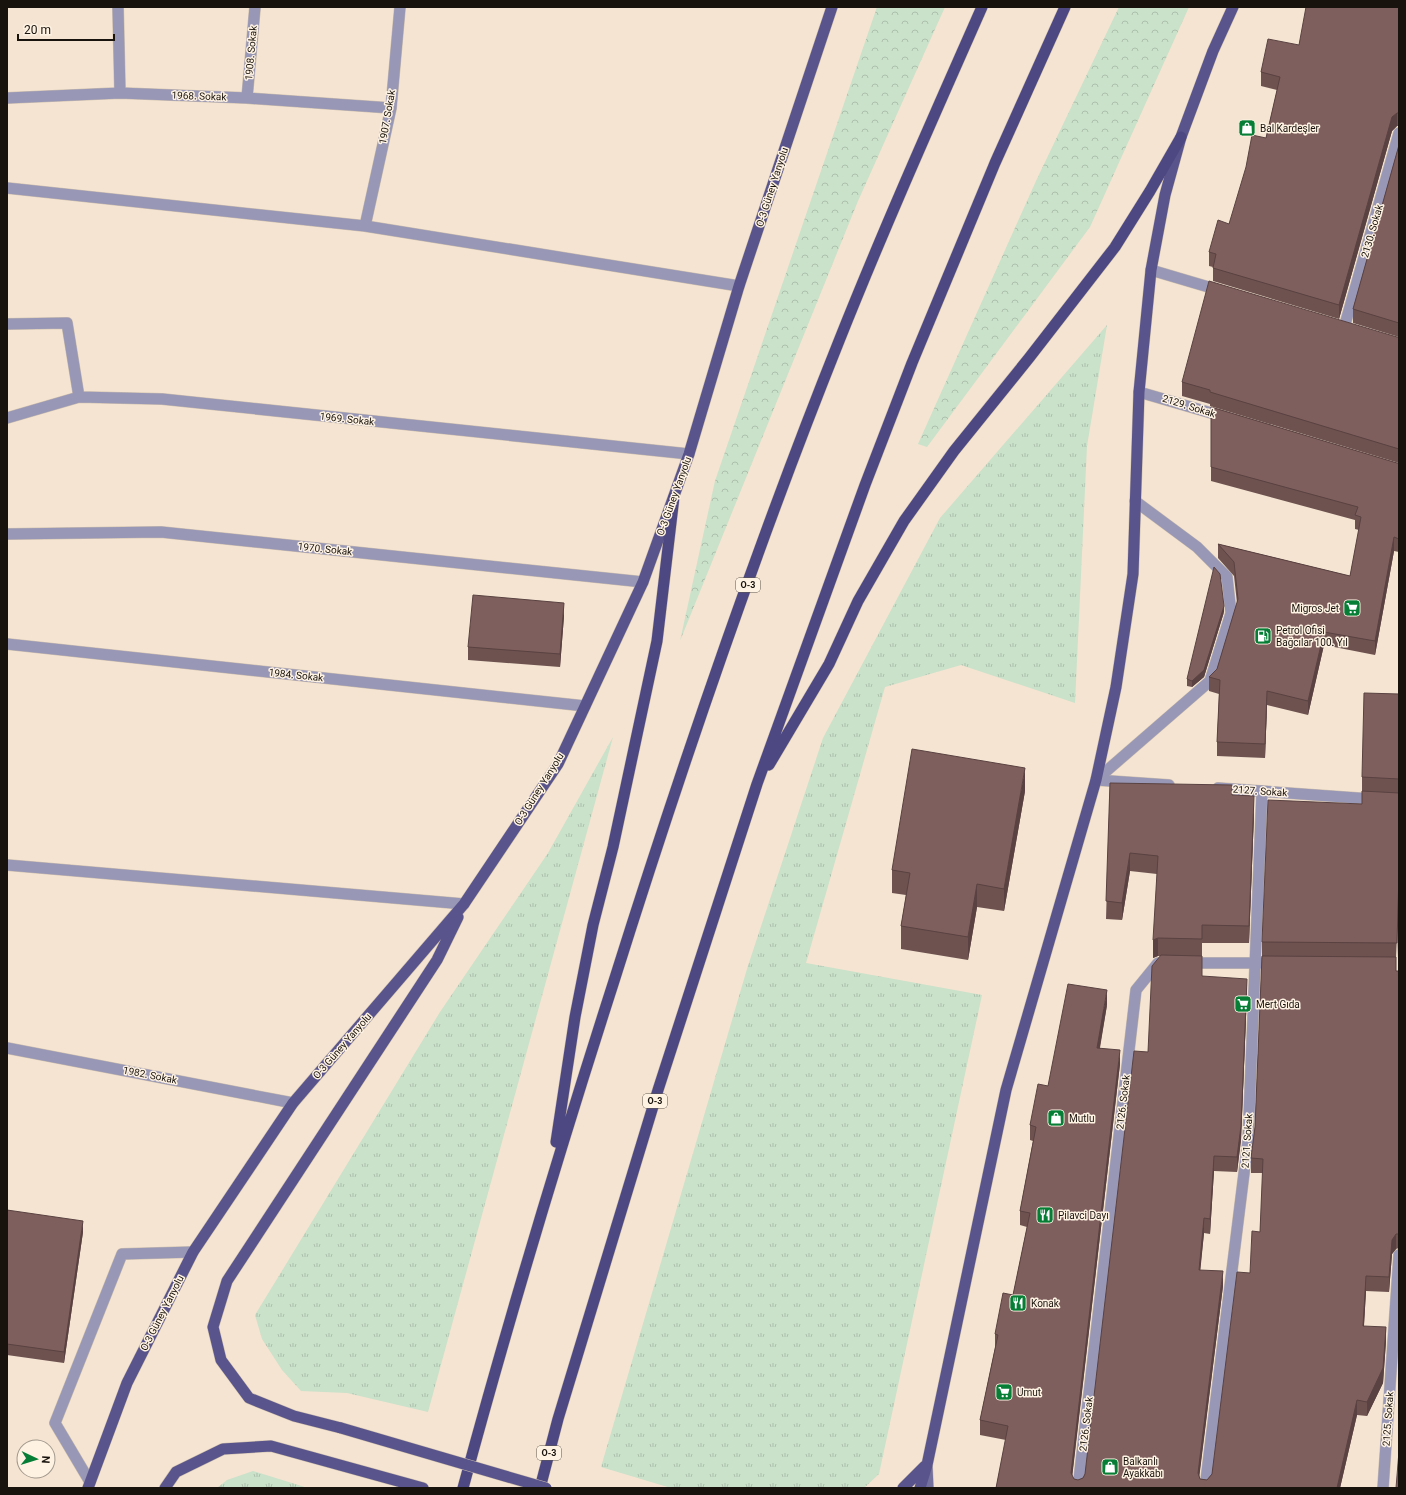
<svg xmlns="http://www.w3.org/2000/svg" width="1406" height="1495" font-family="Roboto,sans-serif">
	<defs>
		<pattern id="grass-tufts" width="24" height="20" patternUnits="userSpaceOnUse"><rect width="24" height="20" fill="#cae1ca"/><path d="M3 7l-1-3M5 7V3M7 7l1-3M15 17l-1-3M17 17v-4M19 17l1-3" fill="none" stroke="#adc0ac"/></pattern>
		<pattern id="forest-crowns" width="20" height="18" patternUnits="userSpaceOnUse"><rect width="20" height="18" fill="#cae1ca"/><path d="M2 6a3 3 0 1 1 6 0M12 15a3 3 0 1 1 6 0" fill="none" stroke="#adc0ac"/></pattern>
	</defs>
	<rect width="100%" height="100%" fill="#f4e4d1"/>
	<path fill="url(#grass-tufts)" d="M 1107,325 L 1087,446 L 1075,703 L 961,665 L 885,687 L 806,963 L 982,995 L 879,1474 L 864,1488 L 671,1488 L 601,1467 L 747,969 L 823,738 L 940,518 Z
		M 613,737 L 428,1412 L 347,1393 L 301,1391 L 282,1370 L 262,1339 L 255,1315 L 440,1012 L 548,853 Z
		M 253,1471 L 308,1488 L 309,1488 L 217,1488 L 227,1480 Z"/>
	<path fill="url(#forest-crowns)" d="M 877,7 L 945,7 L 858,201 L 680,641 L 715,481 Z
		M 1119,7 L 1189,7 L 1090,227 L 927,447 L 918,444 L 1036,181 Z"/>
	<g fill="none" stroke-linecap="round" stroke-linejoin="round">
		<g stroke="#ccbeae" stroke-width="12">
			<path id="service" d="M 1096,780 L 1210,681 L 1231,613 L 1227,577 L 1197,547 L 1135,501
				M 90,1482 L 55,1423 L 122,1254 L 193,1252"/>
		</g>
		<g stroke="#ccbeae" stroke-width="12">
			<path id="minor" d="M 118,7 L 120,93
				M 7,98 L 120,93 L 247,98 L 391,108
				M 247,98 L 255,7
				M 7,188 L 365,226 L 739,286
				M 365,226 L 391,108 L 400,7
				M 1151,270 L 1222,291
				M 7,324 L 67,323 L 79,397
				M 1344,328 L 1399,133
				M 1139,392 L 1225,417
				M 7,418 L 79,397 L 162,399 L 689,454
				M 7,534 L 161,532 L 643,582
				M 7,644 L 585,706
				M 1096,780 L 1169,785
				M 1218,788 L 1399,801
				M 7,865 L 464,904
				M 1188,963 L 1276,963
				M 7,1048 L 293,1103
				M 1078,1488 L 1136,990 L 1158,963 L 1162,963
				M 1205,1488 L 1248,1141 L 1262,791
				M 1383,1488 L 1399,1255"/>
		</g>
		<g stroke="#ccbeae" stroke-width="12">
			<path id="secondary" d="M 927,1467 L 928,1488"/>
		</g>
		<g stroke="#ccbeae" stroke-width="12">
			<path id="primary" d="M 341,1428 L 294,1416 L 249,1398 L 221,1360 L 213,1327 L 227,1281 L 437,960 L 458,917
				M 88,1488 L 127,1383 L 193,1252 L 293,1103 L 464,904 L 558,764 L 643,582 L 689,454 L 739,286 L 832,7
				M 165,1488 L 176,1472 L 223,1449 L 271,1446 L 423,1488
				M 903,1488 L 925,1466
				M 920,1488 L 927,1465 L 1006,1090 L 1096,780 L 1116,687 L 1133,574 L 1139,392 L 1151,270 L 1165,195 L 1181,137 L 1213,51 L 1233,7"/>
		</g>
		<g stroke="#ccbeae" stroke-width="12">
			<path id="trunk" d="M 769,765 L 829,664 L 858,601 L 904,521 L 954,451 L 1029,358 L 1115,247 L 1150,191 L 1181,137
				M 556,1142 L 575,1017 L 593,925 L 613,847 L 657,641 L 674,497
				M 463,1488 C 509,1318 560,1149 614,981 C 682,765 755,551 839,341 C 884,228 933,118 982,7
				M 540,1488 L 558,1419 L 658,1090 L 757,784 L 865,485 L 912,363 L 995,163 L 1065,7"/>
		</g>
		<use href="#service" stroke="#9897b6" stroke-width="11"/>
		<use href="#minor" stroke="#9897b6" stroke-width="11"/>
		<use href="#secondary" stroke="#73709d" stroke-width="11"/>
		<use href="#primary" stroke="#59548b" stroke-width="11"/>
		<use href="#trunk" stroke="#4e4882" stroke-width="11"/>
		<g stroke="#ccbeae" stroke-width="12" stroke-linecap="butt">
			<path id="primary-bridge" d="M 341,1428 L 546,1488"/>
		</g>
		<use href="#primary-bridge" stroke="#59548b" stroke-width="11"/>
	</g>
	<path fill="#6d5250" d="M 1399,7 L 1399,126 L 1397,126 L 1392,131 L 1339,319 L 1213,281 L 1213,267 L 1209,266 L 1209,252 L 1229,224 L 1266,138 L 1277,90 L 1261,86 L 1261,72 L 1299,45 Z
		M 1399,145 L 1399,337 L 1353,323 L 1353,309 Z
		M 1397,337 L 1399,337 L 1399,552 L 1394,551 L 1375,655 L 1324,645 L 1308,715 L 1267,705 L 1265,758 L 1217,756 L 1217,742 L 1219,694 L 1209,691 L 1209,677 L 1217,669 L 1237,603 L 1234,576 L 1218,558 L 1218,544 L 1350,576 L 1359,530 L 1355,529 L 1355,520 L 1211,481 L 1211,407 L 1397,463 L 1399,463 L 1210,406 L 1210,404 L 1182,396 L 1182,382 Z
		M 1224,612 L 1204,677 L 1192,687 L 1187,686 L 1187,679 Z
		M 564,616 L 560,667 L 468,660 L 468,647 Z
		M 1399,694 L 1399,887 L 1396,958 L 1396,971 L 1399,971 L 1399,1248 L 1396,1249 L 1392,1254 L 1389,1292 L 1366,1291 L 1364,1326 L 1386,1341 L 1383,1383 L 1367,1416 L 1357,1415 L 1340,1488 L 996,1488 L 1006,1440 L 980,1435 L 980,1420 L 995,1348 L 995,1334 L 1013,1295 L 1027,1227 L 1020,1225 L 1020,1211 L 1033,1141 L 1030,1140 L 1030,1125 L 1048,1086 L 1107,1005 L 1100,1048 L 1120,1064 L 1072,1476 L 1074,1479 L 1078,1480 L 1083,1478 L 1085,1474 L 1148,1052 L 1161,956 L 1158,956 L 1153,958 L 1157,874 L 1130,871 L 1122,920 L 1106,919 L 1110,783 L 1232,795 L 1254,814 L 1249,943 L 1202,943 L 1202,976 L 1247,993 L 1241,1140 L 1237,1172 L 1214,1171 L 1210,1234 L 1204,1233 L 1200,1270 L 1223,1286 L 1199,1476 L 1200,1479 L 1207,1480 L 1212,1474 L 1250,1273 L 1260,1232 L 1263,1173 L 1251,1173 L 1251,1158 L 1255,1127 L 1262,956 L 1262,942 L 1362,804 L 1362,777 Z
		M 1025,791 L 1004,911 L 977,907 L 968,960 L 901,949 L 901,926 L 906,895 L 892,893 L 892,870 Z
		M 7,1210 L 83,1232 L 64,1363 L 7,1355 Z"/>
	<path fill="#594241" d="M 1397,113 L 1397,126 L 1392,131 L 1339,319 L 1339,305 L 1392,117 Z
		M 1394,537 L 1394,551 L 1375,655 L 1375,641 Z
		M 564,603 L 564,616 L 560,667 L 560,654 Z
		M 1224,606 L 1224,612 L 1204,677 L 1192,687 L 1192,681 Z
		M 1324,632 L 1324,645 L 1308,715 L 1308,701 Z
		M 1267,691 L 1267,705 L 1265,758 L 1265,744 Z
		M 1025,768 L 1025,791 L 1004,911 L 1004,889 Z
		M 1254,796 L 1254,814 L 1249,943 L 1249,926 Z
		M 1130,853 L 1130,871 L 1122,920 L 1122,903 Z
		M 1399,873 L 1399,887 L 1397,958 L 1397,943 Z
		M 977,884 L 977,907 L 968,960 L 968,937 Z
		M 1158,938 L 1158,956 L 1153,958 L 1153,940 Z
		M 1247,979 L 1247,993 L 1241,1140 L 1237,1172 L 1237,1157 Z
		M 1107,990 L 1107,1005 L 1097,1063 L 1097,1048 Z
		M 1120,1050 L 1120,1064 L 1071,1487 L 1071,1473 Z
		M 1214,1156 L 1214,1171 L 1210,1234 L 1210,1219 Z
		M 1204,1218 L 1204,1233 L 1199,1284 L 1199,1270 Z
		M 83,1221 L 83,1232 L 64,1363 L 64,1352 Z
		M 1396,1234 L 1396,1249 L 1392,1254 L 1389,1292 L 1389,1277 L 1392,1240 Z
		M 1223,1271 L 1223,1286 L 1198,1487 L 1198,1473 Z
		M 1366,1276 L 1366,1291 L 1363,1340 L 1363,1326 Z
		M 1386,1327 L 1386,1341 L 1383,1383 L 1367,1416 L 1367,1402 Z
		M 1357,1400 L 1357,1415 L 1340,1488 L 1337,1488 Z"/>
	<path fill="#7f5f5d" stroke="#594241" d="M 1306,7 L 1399,7 L 1399,113 L 1397,113 L 1392,117 L 1339,305 L 1213,268 L 1216,254 L 1209,252 L 1218,220 L 1229,224 L 1246,167 L 1252,135 L 1266,138 L 1280,77 L 1261,72 L 1268,39 L 1299,45 Z
		M 1399,145 L 1399,323 L 1353,309 Z
		M 1209,281 L 1397,337 L 1399,337 L 1399,449 L 1210,392 L 1210,390 L 1182,382 Z
		M 1211,407 L 1397,463 L 1399,463 L 1399,539 L 1394,537 L 1375,641 L 1324,632 L 1308,701 L 1267,691 L 1265,744 L 1217,742 L 1220,680 L 1209,677 L 1217,669 L 1238,599 L 1234,562 L 1218,544 L 1350,576 L 1361,517 L 1355,515 L 1358,507 L 1211,467 Z
		M 1214,567 L 1220,574 L 1224,606 L 1204,670 L 1192,681 L 1187,679 Z
		M 473,595 L 564,603 L 560,654 L 468,647 Z
		M 1364,693 L 1399,694 L 1399,779 L 1362,777 Z
		M 912,749 L 1025,768 L 1004,889 L 977,884 L 968,937 L 901,926 L 910,873 L 892,870 Z
		M 1110,783 L 1232,785 L 1232,795 L 1254,796 L 1249,926 L 1202,925 L 1202,939 L 1158,938 L 1153,940 L 1158,856 L 1130,853 L 1122,903 L 1106,901 Z
		M 1362,791 L 1399,793 L 1399,873 L 1397,943 L 1262,942 L 1268,800 L 1362,804 Z
		M 1161,955 L 1202,956 L 1202,976 L 1247,979 L 1241,1126 L 1237,1157 L 1214,1156 L 1210,1219 L 1204,1218 L 1199,1270 L 1223,1271 L 1198,1473 L 1200,1479 L 1207,1480 L 1212,1474 L 1237,1272 L 1250,1273 L 1252,1231 L 1260,1232 L 1263,1159 L 1251,1158 L 1255,1127 L 1262,956 L 1396,957 L 1396,971 L 1399,971 L 1399,1234 L 1396,1234 L 1392,1240 L 1389,1277 L 1366,1276 L 1363,1326 L 1386,1327 L 1383,1368 L 1367,1402 L 1357,1400 L 1337,1488 L 996,1488 L 1008,1426 L 980,1420 L 998,1335 L 995,1334 L 1003,1293 L 1013,1295 L 1030,1213 L 1020,1211 L 1036,1127 L 1030,1125 L 1038,1084 L 1048,1086 L 1068,984 L 1107,990 L 1097,1048 L 1120,1050 L 1071,1473 L 1074,1479 L 1078,1480 L 1083,1478 L 1085,1474 L 1134,1051 L 1148,1052 L 1152,966 Z
		M 7,1210 L 83,1221 L 64,1352 L 7,1344 Z
		M 1399,1451 L 1399,1488 L 1396,1488 Z"/>
	<defs>
		<g id="shop-square" transform="scale(0.9)"><rect x="-9" y="-9" width="18" height="18" rx="4" fill="#067e36" stroke="#fef2e3"/><path d="M-5-2.5h2.3a2.7 3.5 0 0 1 5.4 0H5L5.5 6h-11ZM-1.5-2.5h3a1.5 2.3 0 0 0-3 0Z" fill="#fff"/></g>
		<g id="supermarket-square" transform="scale(0.9)"><rect x="-9" y="-9" width="18" height="18" rx="4" fill="#067e36" stroke="#fef2e3"/><path d="M-6-5.5h2.5l.6 2H6L4.5 2H-2.5L-4.4-4H-6ZM-1.5 3.2a1.3 1.3 0 1 0 .1 0ZM3 3.2a1.3 1.3 0 1 0 .1 0Z" fill="#fff"/></g>
		<g id="fuel-square" transform="scale(0.9)"><rect x="-9" y="-9" width="18" height="18" rx="4" fill="#067e36" stroke="#fef2e3"/><path d="M-5.5-6h7V0h2V4h1.3V-2.5L3-4.5l.8-.8L6-3V5H2.5V1h-1V6h-7ZM-4.2-4.7v3.2H.2V-4.7Z" fill="#fff"/></g>
		<g id="restaurant-square" transform="scale(0.9)"><rect x="-9" y="-9" width="18" height="18" rx="4" fill="#067e36" stroke="#fef2e3"/><path d="M-5-6h1v4h1v-4h1v4h1v-4h1v5L-1.5 .5V6h-2V.5L-5-1ZM5-6V6H3V1.5H1.5Q1.5-4 5-6Z" fill="#fff"/></g>
	</defs>
	<g fill-rule="evenodd">
		<use href="#shop-square" x="1247" y="128"/>
		<use href="#supermarket-square" x="1352" y="608"/>
		<use href="#fuel-square" x="1263" y="636"/>
		<use href="#supermarket-square" x="1243" y="1004"/>
		<use href="#shop-square" x="1056" y="1118"/>
		<use href="#restaurant-square" x="1045" y="1215"/>
		<use href="#restaurant-square" x="1018" y="1303"/>
		<use href="#supermarket-square" x="1004" y="1392"/>
		<use href="#shop-square" x="1110" y="1467"/>
	</g>
	<g text-anchor="middle" dominant-baseline="central" stroke-width="3" stroke-linejoin="round" paint-order="stroke">
		<g fill="#fef2e3" stroke="#5d564c" stroke-width="1">
			<rect x="736" y="578" width="24" height="14" rx="3"/>
			<rect x="643" y="1094" width="24" height="14" rx="3"/>
			<rect x="537" y="1446" width="24" height="14" rx="3"/>
		</g>
		<g font-size="9" font-weight="bold" fill="#18130c">
			<text x="748" y="585">O-3</text>
			<text x="655" y="1101">O-3</text>
			<text x="549" y="1453">O-3</text>
		</g>
		<g font-size="10" fill="#18130c" stroke="#fef2e3">
			<text transform="translate(251 53) rotate(-85)">1908. Sokak</text>
			<text transform="translate(199 96) rotate(2)">1968. Sokak</text>
			<text transform="translate(387 117) rotate(-80)">1907. Sokak</text>
			<text transform="translate(772 187) rotate(-72)">O-3 Güney Yanyolu</text>
			<text transform="translate(1372 231) rotate(-74)">2130. Sokak</text>
			<text transform="translate(1189 406) rotate(17)">2129. Sokak</text>
			<text transform="translate(347 419) rotate(6)">1969. Sokak</text>
			<text transform="translate(674 496) rotate(-70)">O-3 Güney Yanyolu</text>
			<text transform="translate(325 549) rotate(6)">1970. Sokak</text>
			<text transform="translate(296 675) rotate(6)">1984. Sokak</text>
			<text transform="translate(539 789) rotate(-58)">O-3 Güney Yanyolu</text>
			<text transform="translate(1260 791) rotate(4)">2127. Sokak</text>
			<text transform="translate(342 1046) rotate(-49)">O-3 Güney Yanyolu</text>
			<text transform="translate(150 1075) rotate(11)">1982. Sokak</text>
			<text transform="translate(1123 1102) rotate(-83)">2126. Sokak</text>
			<text transform="translate(1247 1141) rotate(-86)">2121. Sokak</text>
			<text transform="translate(162 1313) rotate(-63)">O-3 Güney Yanyolu</text>
			<text transform="translate(1388 1419) rotate(-86)">2125. Sokak</text>
			<text transform="translate(1086 1424) rotate(-83)">2126. Sokak</text>
		</g>
		<g font-size="10" fill="#18130c" stroke="#fef2e3" text-anchor="start">
			<text x="1260" y="128">Bal Kardeşler</text>
			<text x="1339" y="608" text-anchor="end">Migros Jet</text>
			<text x="1276" y="630">Petrol Ofisi<tspan x="1276" dy="12">Bağcılar 100. Yıl</tspan></text>
			<text x="1256" y="1004">Mert Gıda</text>
			<text x="1069" y="1118">Mutlu</text>
			<text x="1058" y="1215">Pilavci Dayı</text>
			<text x="1031" y="1303">Konak</text>
			<text x="1017" y="1392">Umut</text>
			<text x="1123" y="1461">Balkanlı<tspan x="1123" dy="12">Ayakkabı</tspan></text>
		</g>
	</g>
	<rect width="1406" height="1495" fill="none" stroke="#18130c" stroke-width="16"/>
	<g transform="translate(36 1459) rotate(94)"><circle r="19" fill="#fef2e3" stroke="#a2998d"/>
	<path d="M0-3L7 15L0 10L-7 15Z" fill="#067e36"/>
	<text y="-6" font-size="11" font-weight="bold" text-anchor="middle" fill="#18130c">N</text>
	</g>
	<path d="M18 34v6h96v-6" fill="none" stroke="#18130c" stroke-width="2"/>
	<text x="24" y="34" font-size="12" fill="#18130c" stroke="#fef2e3" stroke-width="3" paint-order="stroke">20 m</text>
</svg>
